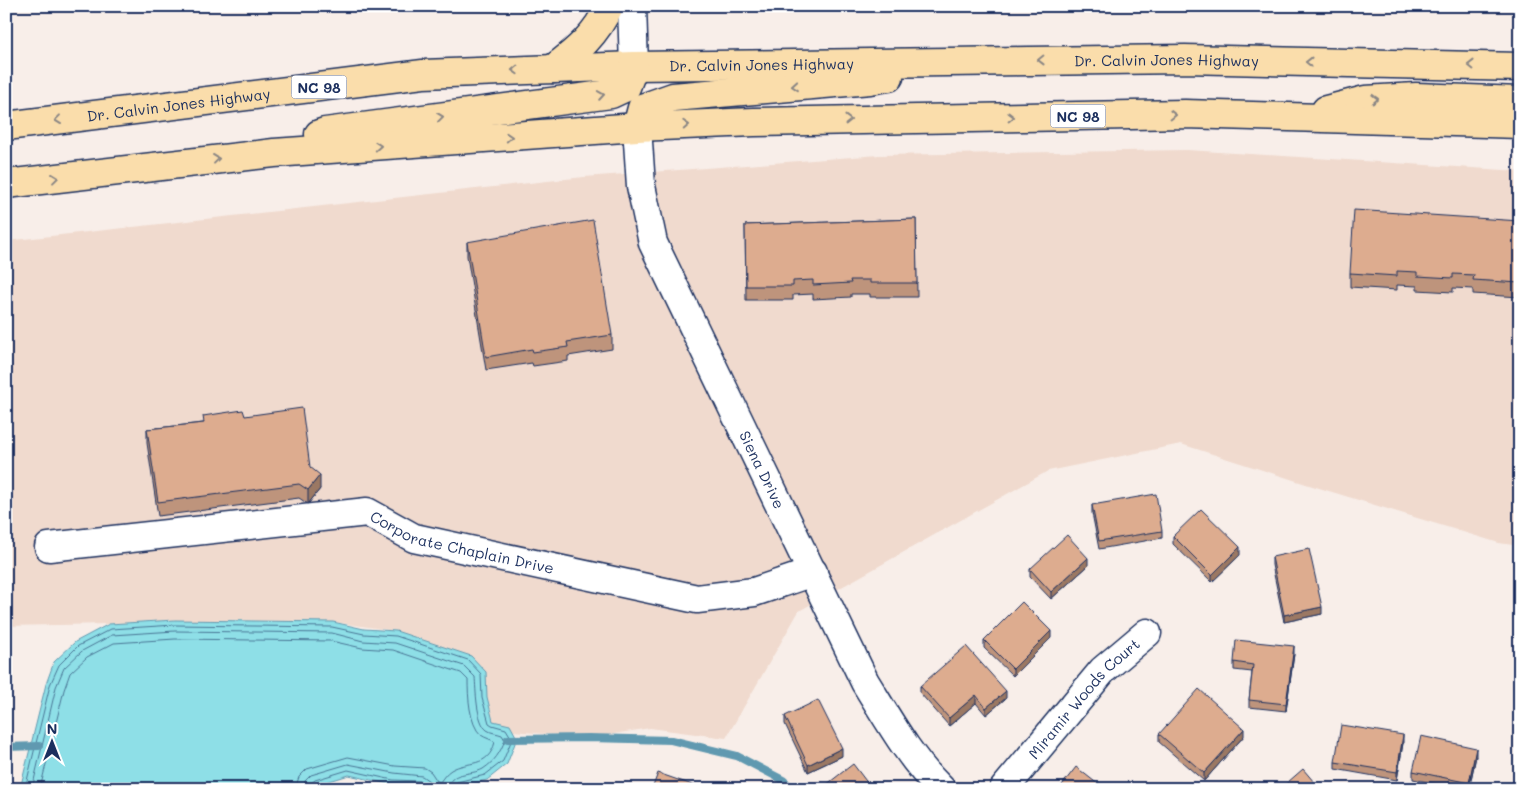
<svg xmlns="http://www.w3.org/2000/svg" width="1526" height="795" font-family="Mali,sans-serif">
	<rect width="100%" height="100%" fill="#f8eee9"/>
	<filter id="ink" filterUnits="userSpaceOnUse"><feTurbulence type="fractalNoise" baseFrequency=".02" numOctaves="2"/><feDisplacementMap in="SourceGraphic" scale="10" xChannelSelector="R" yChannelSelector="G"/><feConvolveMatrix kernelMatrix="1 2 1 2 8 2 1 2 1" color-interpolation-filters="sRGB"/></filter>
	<g filter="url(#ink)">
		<path fill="#f0dace" d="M 1187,150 L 1520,171 L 1520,546 L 1499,543 L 1306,484 L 1181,444 L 1048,471 L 799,611 L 726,738 L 650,728 L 589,738 L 501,730 L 493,721 L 487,697 L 396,631 L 333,622 L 175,620 L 109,624 L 6,626 L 6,241 L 584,177 L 879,155 Z"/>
		<path fill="#8edfe7" stroke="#6099b0" d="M 175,620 L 333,622 L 364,629 L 396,631 L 471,656 L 486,672 L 487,697 L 493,721 L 510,725 L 517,738 L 507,764 L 487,780 L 451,788 L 393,785 L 349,775 L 317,785 L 311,789 L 20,789 L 46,684 L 54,662 L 75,642 L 109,624 Z"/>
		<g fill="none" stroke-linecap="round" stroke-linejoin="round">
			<path stroke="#497595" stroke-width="1" d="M 25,789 L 50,685 L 59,665 L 78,646 L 111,629 L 175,625 L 332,627 L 364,634 L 396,636 L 468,660 L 481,674 L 482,698 L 489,723 L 492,725 L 506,729 L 512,739 L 503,761 L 485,775 L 457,782 L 454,789
				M 32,789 L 56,687 L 64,668 L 82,651 L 112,635 L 175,631 L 332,633 L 363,641 L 395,643 L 464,666 L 475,677 C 476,689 476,722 487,730 C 491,733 497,733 502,735 L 505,740 C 500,753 495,761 483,769 C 471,776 449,770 448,789
				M 40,789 L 64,690 L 70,673 L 87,657 L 114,643 L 175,639 L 331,641 L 362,648 L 393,650 L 461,673 L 468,680 C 468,695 469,724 481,735 C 485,738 491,739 495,742 C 488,769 468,760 451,770 C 446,773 443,778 440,782 L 437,781 L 431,772 L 425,768 L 395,766 L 348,757 L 307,769 L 299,777 L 295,789
				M 303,789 L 305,781 L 311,775 L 348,764 L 394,773 L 422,776 L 429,781 L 431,789
				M 309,789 L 310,784 L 315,780 L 348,770 L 393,780 L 420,781 L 424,784 L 425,789"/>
			<path stroke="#6099b0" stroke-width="8" d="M 508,739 L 589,738 L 671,740 L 737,756 L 783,780 L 793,789
				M 6,747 L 39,746"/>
			<g stroke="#1b2f5e" stroke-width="31">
				<g id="minor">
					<path d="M 632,6 L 634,66"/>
					<path id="s1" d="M 637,127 L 641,186 L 653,243 L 865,682 C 888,719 910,759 941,789"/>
					<path id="s2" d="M 49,547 L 367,512 L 414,538 L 697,599 L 754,592 L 813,572"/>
					<path id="s3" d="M 1004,789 L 1103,670 L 1147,633"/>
				</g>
			</g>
			<g stroke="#1b2f5e" stroke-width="31">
				<g id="trunk">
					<path d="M 553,69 C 577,51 597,34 609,6"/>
					<path d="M 1326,110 L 1365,100 L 1416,97 L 1520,101"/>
					<path id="s4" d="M 6,126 L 423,74 L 634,66 L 1185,59 L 1520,67"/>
					<path d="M 637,127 L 642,108 L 673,97 L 870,80 L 889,77"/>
					<path d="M 319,134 L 325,132 L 611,94 L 626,87 L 634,66"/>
					<path d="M 6,184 L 274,153 L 637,127 L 754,122 L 1185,114 L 1520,124"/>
				</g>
			</g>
			<use href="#minor" stroke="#fff" stroke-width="28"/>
			<use href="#trunk" stroke="#faddab" stroke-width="28"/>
		</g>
		<path fill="#be947b" stroke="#1b2f5e" d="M 916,219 L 917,297 L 870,297 L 870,294 L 851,294 L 851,297 L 813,299 L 813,294 L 793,295 L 793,300 L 746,300 L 745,225 Z
			M 1520,221 L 1520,297 L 1473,294 L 1473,289 L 1453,288 L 1453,292 L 1417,290 L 1417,286 L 1397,285 L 1397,290 L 1350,287 L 1350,273 Z
			M 467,242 L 612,335 L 612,349 L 568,356 L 568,361 L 533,366 L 532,363 L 486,370 L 467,256 Z
			M 245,416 L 310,467 L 320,489 L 308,504 L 299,498 L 158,516 L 147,443 L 147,429 L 203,423 Z
			M 1092,505 L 1162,531 L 1162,538 L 1099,549 L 1092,513 Z
			M 1173,536 L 1240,555 L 1212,582 L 1173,544 Z
			M 1272,557 L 1322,614 L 1284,622 L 1272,565 Z
			M 1088,566 L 1051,599 L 1030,577 L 1030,569 Z
			M 1051,638 L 1013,676 L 984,648 L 984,640 Z
			M 1294,654 L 1286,711 L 1249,707 L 1249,700 L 1252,672 L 1234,670 L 1234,662 Z
			M 920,686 L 1006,698 L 986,715 L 976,703 L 949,726 L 920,693 Z
			M 785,716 L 842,756 L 808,772 L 785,724 Z
			M 1159,734 L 1244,736 L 1204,781 L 1159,742 Z
			M 1403,743 L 1397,780 L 1335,769 L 1335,762 Z
			M 1476,756 L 1469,789 L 1461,789 L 1413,779 L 1413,771 Z"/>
		<path fill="#9b7864" stroke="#1b2f5e" d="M 320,475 L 320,489 L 308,504 L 308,490 Z
			M 1240,547 L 1240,555 L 1212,582 L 1212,575 Z
			M 1088,558 L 1088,566 L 1051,599 L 1051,592 Z
			M 1322,607 L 1322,614 L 1284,622 L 1284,615 Z
			M 1051,631 L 1051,638 L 1013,676 L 1013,669 Z
			M 1294,646 L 1294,654 L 1286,711 L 1286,704 Z
			M 1006,691 L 1006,698 L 986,715 L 986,708 Z
			M 976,695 L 976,703 L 949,726 L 949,718 Z
			M 1244,729 L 1244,736 L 1204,781 L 1204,773 Z
			M 1403,735 L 1403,743 L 1397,780 L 1397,772 Z
			M 842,748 L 842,756 L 808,772 L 808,765 Z
			M 1476,748 L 1476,756 L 1469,789 L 1469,783 Z"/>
		<path fill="#ddac8f" stroke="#1b2f5e" d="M 1354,210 L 1520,221 L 1520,283 L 1473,280 L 1474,275 L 1453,274 L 1453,278 L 1417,276 L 1417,272 L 1397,271 L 1397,276 L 1350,273 Z
			M 916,219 L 917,283 L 870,283 L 870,280 L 850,280 L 851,283 L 813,285 L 813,280 L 793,281 L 793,286 L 746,286 L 745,225 Z
			M 593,220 L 612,335 L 567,342 L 568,347 L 533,352 L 532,349 L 486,357 L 467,242 Z
			M 302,408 L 310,467 L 320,475 L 308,490 L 299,484 L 158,502 L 147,429 L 204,423 L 203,416 L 243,410 L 245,416 Z
			M 1156,494 L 1162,531 L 1099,541 L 1092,505 Z
			M 1201,509 L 1240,547 L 1212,575 L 1173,536 Z
			M 1067,535 L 1088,558 L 1051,592 L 1030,569 Z
			M 1309,549 L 1322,607 L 1284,615 L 1272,557 Z
			M 1022,602 L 1051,631 L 1013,669 L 984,640 Z
			M 1236,640 L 1294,646 L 1286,704 L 1249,700 L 1253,665 L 1234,662 Z
			M 966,646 L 1006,691 L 986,708 L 976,695 L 949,718 L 920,686 Z
			M 1199,689 L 1244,729 L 1204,773 L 1159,734 Z
			M 818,700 L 842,748 L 808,765 L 785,716 Z
			M 1341,725 L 1403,735 L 1397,772 L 1335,762 Z
			M 1421,736 L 1476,748 L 1469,783 L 1413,771 Z
			M 853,764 L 872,789 L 829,789 L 826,785 Z
			M 1076,767 L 1104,789 L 1059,789 Z
			M 1303,769 L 1320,789 L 1280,789 Z
			M 658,773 L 704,789 L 652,789 Z"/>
		<defs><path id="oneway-chevron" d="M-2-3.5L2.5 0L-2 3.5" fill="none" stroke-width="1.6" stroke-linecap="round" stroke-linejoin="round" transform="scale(1.25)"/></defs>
		<g stroke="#8a8684">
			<use href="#oneway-chevron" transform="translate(1041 60) rotate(179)"/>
			<use href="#oneway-chevron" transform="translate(1309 62) rotate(-179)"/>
			<use href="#oneway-chevron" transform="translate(1471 65) rotate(-179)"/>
			<use href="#oneway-chevron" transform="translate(515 70) rotate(178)"/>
			<use href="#oneway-chevron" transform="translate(795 86) rotate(175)"/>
			<use href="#oneway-chevron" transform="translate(601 95) rotate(-9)"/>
			<use href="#oneway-chevron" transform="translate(1375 99) rotate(-3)"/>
			<use href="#oneway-chevron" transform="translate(1173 115) rotate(-1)"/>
			<use href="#oneway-chevron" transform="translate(440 117) rotate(-7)"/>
			<use href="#oneway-chevron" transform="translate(1011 117) rotate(-1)"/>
			<use href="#oneway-chevron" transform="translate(58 120) rotate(173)"/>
			<use href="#oneway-chevron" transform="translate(848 120) rotate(-1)"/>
			<use href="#oneway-chevron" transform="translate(686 125) rotate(-3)"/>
			<use href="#oneway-chevron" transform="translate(509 137) rotate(-4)"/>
			<use href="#oneway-chevron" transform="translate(378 146) rotate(-4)"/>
			<use href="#oneway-chevron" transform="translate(216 159) rotate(-7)"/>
			<use href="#oneway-chevron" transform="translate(55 178) rotate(-7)"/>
		</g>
	</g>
	<g text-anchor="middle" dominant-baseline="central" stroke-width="4" stroke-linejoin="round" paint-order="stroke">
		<g fill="#fff" stroke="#5f6d8e" stroke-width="1">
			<rect x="291.5" y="75.5" width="55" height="23" rx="4"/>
			<rect x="1050.5" y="104.5" width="55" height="23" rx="4"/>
		</g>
		<g font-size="14" font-weight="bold" fill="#1b2f5e">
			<text x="319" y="87">NC 98</text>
			<text x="1078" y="116">NC 98</text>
		</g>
		<g font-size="15" fill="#1b2f5e" stroke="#fff">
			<text stroke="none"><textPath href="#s4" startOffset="1164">Dr. Calvin Jones Highway</textPath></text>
			<text stroke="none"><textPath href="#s4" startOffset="759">Dr. Calvin Jones Highway</textPath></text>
			<text stroke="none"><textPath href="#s4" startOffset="174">Dr. Calvin Jones Highway</textPath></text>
			<text stroke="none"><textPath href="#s1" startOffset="369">Siena Drive</textPath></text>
			<text stroke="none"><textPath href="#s2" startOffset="421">Corporate Chaplain Drive</textPath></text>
			<text stroke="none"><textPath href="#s3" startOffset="121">Miramir Woods Court</textPath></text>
		</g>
	</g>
	<rect width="1526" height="795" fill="none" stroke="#fff" stroke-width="25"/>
	<rect x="12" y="12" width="1501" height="770" fill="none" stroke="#1b2f5e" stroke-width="2" filter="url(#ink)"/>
	<g transform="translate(52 742)" stroke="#ffffff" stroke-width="4" paint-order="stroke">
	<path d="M0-4L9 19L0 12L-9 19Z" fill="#1b2f5e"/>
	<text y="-8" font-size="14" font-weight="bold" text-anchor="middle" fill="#1b2f5e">N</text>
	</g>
</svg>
